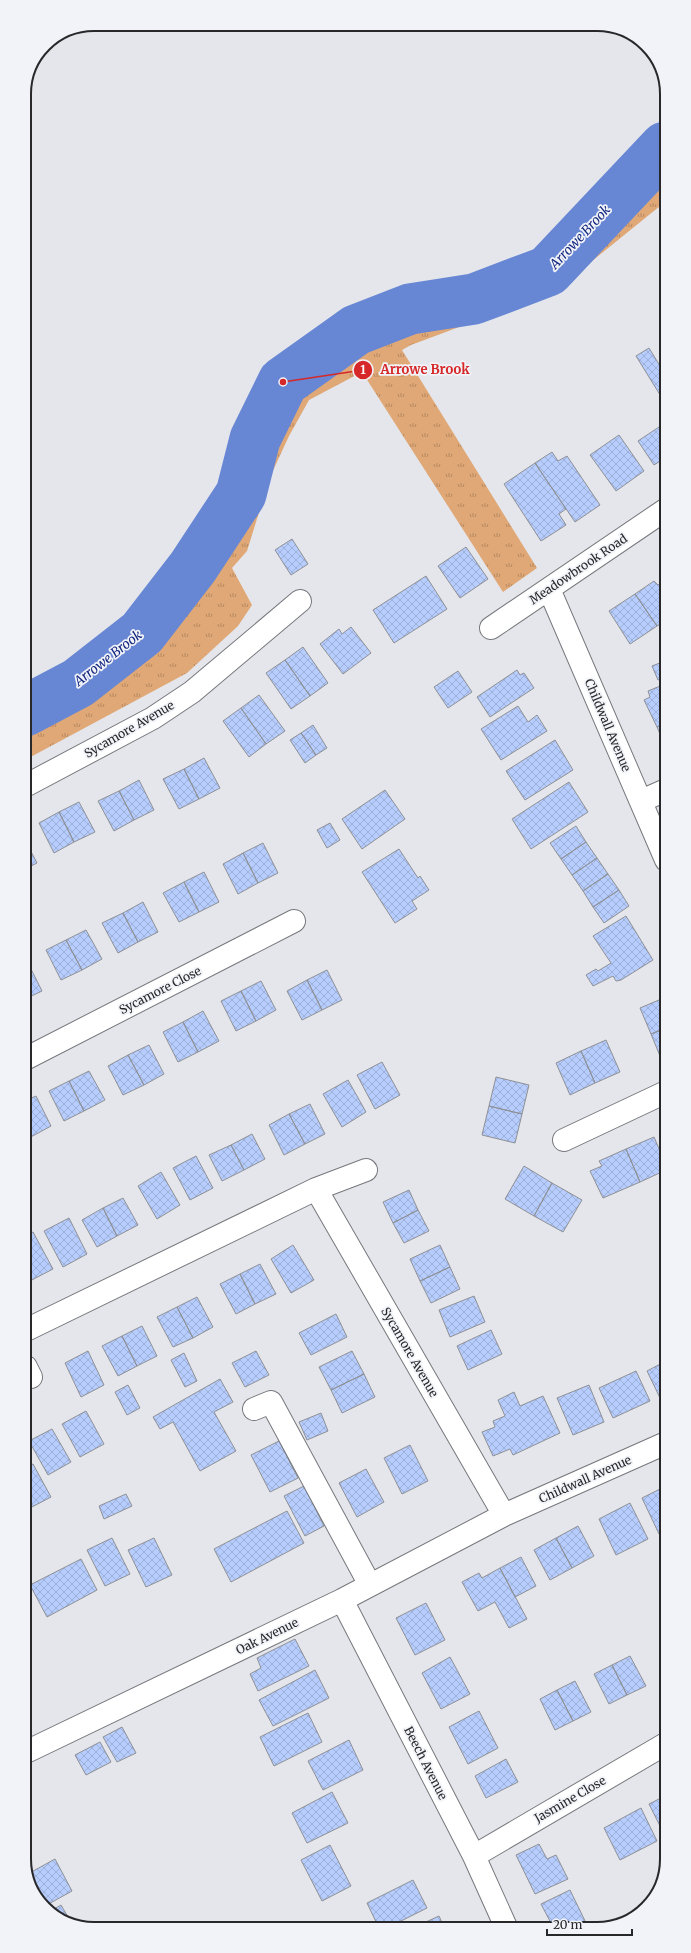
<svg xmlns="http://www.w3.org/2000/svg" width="691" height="1953" font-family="Merriweather,serif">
	<defs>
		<pattern id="grass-tufts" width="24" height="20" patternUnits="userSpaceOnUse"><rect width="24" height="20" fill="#e0a876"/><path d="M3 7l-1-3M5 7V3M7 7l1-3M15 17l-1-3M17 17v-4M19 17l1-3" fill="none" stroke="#b68961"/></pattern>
		<pattern id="building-cross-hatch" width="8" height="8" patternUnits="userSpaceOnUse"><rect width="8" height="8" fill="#b7cdfe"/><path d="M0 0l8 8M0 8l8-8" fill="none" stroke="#9db0da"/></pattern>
	</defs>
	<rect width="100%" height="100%" fill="#e4e6eb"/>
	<path fill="url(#grass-tufts)" d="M 665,147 L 665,202 L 555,291 L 411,345 L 402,350 L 537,568 L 503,592 L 362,372 L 309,400 L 289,436 L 270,477 L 247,551 L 232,568 L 252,605 L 238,626 L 187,673 L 25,760 L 25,711 L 78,683 L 142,633 L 193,567 L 241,494 L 255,439 L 283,382 L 356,330 L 410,309 L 474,299 L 548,271 Z"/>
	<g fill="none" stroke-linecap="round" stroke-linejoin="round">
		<path stroke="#6786d3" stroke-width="51" d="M 25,711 L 78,683 L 142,633 L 193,567 L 241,494 L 255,439 L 283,382 L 356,330 L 410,309 L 474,299 L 548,271 L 665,147"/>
	</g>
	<path fill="url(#building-cross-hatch)" stroke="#8e9094" d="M 649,348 L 665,374 L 665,396 L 662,398 L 636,356 Z
		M 665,423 L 665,458 L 654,465 L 638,441 Z
		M 619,435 L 644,471 L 616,491 L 590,455 Z
		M 552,452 L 558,461 L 567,456 L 600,505 L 575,522 L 535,463 Z
		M 535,463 L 566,509 L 559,514 L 566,525 L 541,541 L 504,484 Z
		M 292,539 L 308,564 L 291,575 L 275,550 Z
		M 466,547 L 488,579 L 460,598 L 438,566 Z
		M 426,576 L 447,609 L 394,643 L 373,610 Z
		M 654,581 L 658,585 L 663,581 L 665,584 L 665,621 L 657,626 L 635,594 Z
		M 635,594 L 657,626 L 630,644 L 609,611 Z
		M 351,627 L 371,653 L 343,674 L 320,644 L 339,629 L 342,634 Z
		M 303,647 L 328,683 L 310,696 L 285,660 Z
		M 285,660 L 310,696 L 291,709 L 266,673 Z
		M 665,661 L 665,677 L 658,680 L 652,666 Z
		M 517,670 L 520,675 L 524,673 L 534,688 L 490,717 L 477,697 Z
		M 458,671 L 472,692 L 448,708 L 434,687 Z
		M 665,684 L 665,724 L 657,727 L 644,700 L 650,697 L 648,691 Z
		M 259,695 L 285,731 L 266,744 L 241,708 Z
		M 518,706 L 528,722 L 537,715 L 547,731 L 501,760 L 481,729 Z
		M 241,708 L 266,744 L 249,757 L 223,721 Z
		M 665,724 L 665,746 L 657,727 Z
		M 313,725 L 327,748 L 316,755 L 301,733 Z
		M 301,733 L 316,755 L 305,763 L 290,740 Z
		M 555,740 L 573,770 L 525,800 L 506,771 Z
		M 204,758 L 220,788 L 199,799 L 184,769 Z
		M 184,769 L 199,799 L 179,809 L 163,779 Z
		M 139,780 L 154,810 L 134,820 L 119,791 Z
		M 569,782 L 588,812 L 531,849 L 512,819 Z
		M 385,790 L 405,819 L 362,849 L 342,819 Z
		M 119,791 L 134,820 L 114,831 L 98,801 Z
		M 79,802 L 95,832 L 74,842 L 59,812 Z
		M 59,812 L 74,842 L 54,853 L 39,823 Z
		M 330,823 L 340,840 L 327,848 L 317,830 Z
		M 576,826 L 586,842 L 561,859 L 550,843 Z
		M 25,840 L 37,863 L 25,869 Z
		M 586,842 L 597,858 L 572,875 L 561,859 Z
		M 263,843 L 278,873 L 258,883 L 243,853 Z
		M 399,849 L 418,878 L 420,876 L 429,890 L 412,901 L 417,909 L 395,923 L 362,872 Z
		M 243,853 L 258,883 L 238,894 L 223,864 Z
		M 597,858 L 608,874 L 583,891 L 572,875 Z
		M 204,872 L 219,902 L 199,912 L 184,882 Z
		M 608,874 L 619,890 L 593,907 L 583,891 Z
		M 184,882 L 199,912 L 179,922 L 163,893 Z
		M 619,890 L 629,906 L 604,923 L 593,907 Z
		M 143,902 L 158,932 L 138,942 L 123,913 Z
		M 123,913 L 138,942 L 118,953 L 102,923 Z
		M 626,916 L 653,960 L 621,980 L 616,981 L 613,976 L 593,986 L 586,975 L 596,969 L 598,971 L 611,963 L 593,936 Z
		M 86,930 L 102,959 L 82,970 L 66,940 Z
		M 66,940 L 82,970 L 61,980 L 46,950 Z
		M 27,961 L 42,991 L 25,999 L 25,962 Z
		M 327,970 L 342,1000 L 322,1010 L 307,980 Z
		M 307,980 L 322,1010 L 302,1020 L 287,991 Z
		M 261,981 L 276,1010 L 256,1021 L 241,991 Z
		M 241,991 L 256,1021 L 236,1031 L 221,1001 Z
		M 666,997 L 666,1028 L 651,1034 L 640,1008 Z
		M 203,1011 L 219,1041 L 198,1052 L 183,1022 Z
		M 183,1022 L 198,1052 L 178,1062 L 163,1032 Z
		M 666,1028 L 666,1059 L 662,1061 L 651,1034 Z
		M 606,1040 L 620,1072 L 595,1083 L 581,1051 Z
		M 149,1045 L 164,1074 L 144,1085 L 128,1055 Z
		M 581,1051 L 595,1083 L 570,1095 L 556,1063 Z
		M 128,1055 L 144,1085 L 123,1095 L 108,1066 Z
		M 382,1062 L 400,1095 L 375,1109 L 357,1075 Z
		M 89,1071 L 105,1100 L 84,1111 L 69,1081 Z
		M 496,1077 L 529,1085 L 522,1114 L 489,1106 Z
		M 348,1080 L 366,1112 L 342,1127 L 323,1094 Z
		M 69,1081 L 84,1111 L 64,1121 L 49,1091 Z
		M 36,1096 L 51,1126 L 29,1138 L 25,1130 L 25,1101 Z
		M 310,1104 L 325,1134 L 305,1144 L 289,1114 Z
		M 489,1106 L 522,1114 L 515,1143 L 482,1135 Z
		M 289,1114 L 305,1144 L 284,1155 L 269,1125 Z
		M 252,1134 L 265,1159 L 244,1170 L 231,1145 Z
		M 654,1137 L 666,1165 L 666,1170 L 640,1182 L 626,1149 Z
		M 231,1145 L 244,1170 L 222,1181 L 209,1155 Z
		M 626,1149 L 640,1182 L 603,1198 L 590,1171 L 602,1166 L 599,1161 Z
		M 196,1156 L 213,1188 L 190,1200 L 173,1168 Z
		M 524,1166 L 552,1183 L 534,1216 L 505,1199 Z
		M 161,1172 L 180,1205 L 157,1219 L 138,1186 Z
		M 552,1183 L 582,1200 L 563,1232 L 534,1216 Z
		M 409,1190 L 418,1210 L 393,1223 L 383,1202 Z
		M 123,1198 L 138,1225 L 117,1236 L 103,1208 Z
		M 103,1208 L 117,1236 L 97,1247 L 82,1220 Z
		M 418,1210 L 429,1231 L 404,1243 L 393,1223 Z
		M 69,1218 L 87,1254 L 63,1267 L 44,1231 Z
		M 33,1232 L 53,1269 L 26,1283 L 26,1236 Z
		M 293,1245 L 314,1280 L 291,1293 L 271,1259 Z
		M 440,1245 L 450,1267 L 420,1281 L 410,1259 Z
		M 260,1264 L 276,1294 L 255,1304 L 240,1274 Z
		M 450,1267 L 460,1289 L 431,1303 L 420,1281 Z
		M 240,1274 L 255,1304 L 236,1314 L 220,1284 Z
		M 474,1296 L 485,1322 L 450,1337 L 439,1310 Z
		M 197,1297 L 213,1327 L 193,1338 L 177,1307 Z
		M 177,1307 L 193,1338 L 173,1347 L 157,1317 Z
		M 336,1314 L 347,1337 L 311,1355 L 299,1333 Z
		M 142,1326 L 157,1356 L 137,1366 L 122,1336 Z
		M 491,1330 L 502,1354 L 468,1370 L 457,1346 Z
		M 122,1336 L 137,1366 L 118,1376 L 102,1346 Z
		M 88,1351 L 104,1385 L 81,1397 L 65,1363 Z
		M 256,1351 L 269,1375 L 245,1387 L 232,1363 Z
		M 352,1351 L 364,1374 L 331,1390 L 319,1367 Z
		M 184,1353 L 197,1381 L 185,1387 L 171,1360 Z
		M 666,1361 L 666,1400 L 662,1402 L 647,1371 Z
		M 636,1371 L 650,1401 L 613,1418 L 599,1388 Z
		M 364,1374 L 375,1397 L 342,1413 L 331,1390 Z
		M 220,1379 L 233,1402 L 214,1412 L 236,1451 L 200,1471 L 173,1422 L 160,1429 L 153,1417 Z
		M 128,1385 L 140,1408 L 127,1415 L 115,1392 Z
		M 589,1385 L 604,1422 L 573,1435 L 557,1398 Z
		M 514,1392 L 520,1406 L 543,1396 L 560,1433 L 513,1455 L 510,1449 L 493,1456 L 482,1432 L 495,1427 L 493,1421 L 505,1416 L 498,1400 Z
		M 86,1411 L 104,1444 L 80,1457 L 62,1424 Z
		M 321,1413 L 328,1431 L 307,1440 L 299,1422 Z
		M 52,1429 L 71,1462 L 48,1475 L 29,1441 Z
		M 279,1441 L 298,1478 L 270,1492 L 251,1455 Z
		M 410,1445 L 428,1481 L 402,1494 L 384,1458 Z
		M 33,1464 L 51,1497 L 28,1509 L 26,1504 L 26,1467 Z
		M 366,1469 L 384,1502 L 357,1517 L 339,1483 Z
		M 304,1486 L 324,1526 L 305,1536 L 284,1496 Z
		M 666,1486 L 667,1531 L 659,1534 L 642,1498 Z
		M 126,1494 L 132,1506 L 104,1519 L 99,1506 Z
		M 630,1503 L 648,1539 L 616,1555 L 599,1519 Z
		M 287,1511 L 304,1543 L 231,1582 L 214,1549 Z
		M 578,1526 L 594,1556 L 572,1568 L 556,1538 Z
		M 112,1538 L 130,1574 L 105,1586 L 87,1550 Z
		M 154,1538 L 172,1575 L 146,1587 L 128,1550 Z
		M 556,1538 L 572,1568 L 550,1580 L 534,1550 Z
		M 521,1557 L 536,1586 L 515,1597 L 500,1568 Z
		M 81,1559 L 97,1590 L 47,1617 L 30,1585 Z
		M 500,1568 L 527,1619 L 509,1628 L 495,1602 L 478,1611 L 462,1582 L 479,1573 L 482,1578 Z
		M 426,1603 L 445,1640 L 415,1655 L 396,1618 Z
		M 295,1639 L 309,1666 L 258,1691 L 250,1674 L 261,1668 L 257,1658 Z
		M 630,1656 L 646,1686 L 627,1695 L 612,1665 Z
		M 450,1657 L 470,1694 L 441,1709 L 422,1673 Z
		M 612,1665 L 627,1695 L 609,1704 L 594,1674 Z
		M 315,1670 L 329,1698 L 273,1726 L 259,1700 Z
		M 575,1681 L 591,1712 L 573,1721 L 557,1690 Z
		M 557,1690 L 573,1721 L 555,1730 L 540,1699 Z
		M 479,1711 L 498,1748 L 468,1764 L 449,1727 Z
		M 308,1713 L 322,1742 L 274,1766 L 260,1737 Z
		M 122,1727 L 136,1753 L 117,1762 L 103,1737 Z
		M 349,1740 L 363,1770 L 323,1790 L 308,1761 Z
		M 100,1742 L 111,1762 L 86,1775 L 75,1755 Z
		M 506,1759 L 518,1782 L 486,1798 L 475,1776 Z
		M 332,1792 L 348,1823 L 307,1843 L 292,1813 Z
		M 667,1795 L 667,1840 L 649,1804 Z
		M 641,1808 L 657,1841 L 620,1860 L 604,1828 Z
		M 539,1844 L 547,1859 L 556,1855 L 568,1879 L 535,1894 L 516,1855 Z
		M 330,1845 L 351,1886 L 322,1901 L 301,1860 Z
		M 55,1859 L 72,1891 L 45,1906 L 26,1875 Z
		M 413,1880 L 427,1908 L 387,1928 L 379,1928 L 367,1903 Z
		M 570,1890 L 588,1927 L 553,1927 L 541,1904 Z
		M 61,1905 L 71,1922 L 51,1914 L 49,1912 Z
		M 439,1916 L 444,1927 L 415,1927 Z"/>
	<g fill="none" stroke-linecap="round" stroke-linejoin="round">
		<g stroke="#76787c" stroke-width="24">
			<path id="minor" d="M 549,589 L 666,860
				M 491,628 L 665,510
				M 25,786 L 153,718 L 192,692 L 300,601
				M 641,801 L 666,790
				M 25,1059 L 294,921
				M 564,1140 L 666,1092
				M 316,1189 L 504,1515
				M 26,1330 L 316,1189 L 366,1170
				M 26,1367 L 31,1377
				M 254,1409 L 271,1402 L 370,1585
				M 342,1600 L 474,1856 L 506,1927
				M 26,1752 L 342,1600 L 504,1515 L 666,1443
				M 474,1856 L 667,1743"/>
		</g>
		<use href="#minor" stroke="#fff" stroke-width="22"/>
	</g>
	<g text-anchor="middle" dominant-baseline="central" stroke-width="3.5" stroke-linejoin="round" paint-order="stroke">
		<g font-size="12" fill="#28282a" stroke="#f1f3f8">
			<text transform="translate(578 569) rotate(-34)">Meadowbrook Road</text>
			<text transform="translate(608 725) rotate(67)">Childwall Avenue</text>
			<text transform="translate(129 729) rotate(-30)">Sycamore Avenue</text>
			<text transform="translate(160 990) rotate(-27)">Sycamore Close</text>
			<text transform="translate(410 1352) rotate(60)">Sycamore Avenue</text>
			<text transform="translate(585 1479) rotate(-24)">Childwall Avenue</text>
			<text transform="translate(267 1636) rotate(-26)">Oak Avenue</text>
			<text transform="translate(426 1763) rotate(63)">Beech Avenue</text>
			<text transform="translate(570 1799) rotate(-30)">Jasmine Close</text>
		</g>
		<g font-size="13" font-style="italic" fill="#11267f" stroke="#f1f3f8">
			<text transform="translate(580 237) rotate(-47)">Arrowe Brook</text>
			<text transform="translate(108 658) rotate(-38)">Arrowe Brook</text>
		</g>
	</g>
	<path d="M0 0H691V1953H0ZM94 31H597A63 63 0 0 1 660 94V1859A63 63 0 0 1 597 1922H94A63 63 0 0 1 31 1859V94A63 63 0 0 1 94 31Z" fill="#f1f3f8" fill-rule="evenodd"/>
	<path fill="none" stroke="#28282a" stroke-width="2" d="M94 31H597A63 63 0 0 1 660 94V1859A63 63 0 0 1 597 1922H94A63 63 0 0 1 31 1859V94A63 63 0 0 1 94 31Z"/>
	<path fill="none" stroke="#d62828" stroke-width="1.5" d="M283 382L363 370"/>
	<g fill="#d62828" stroke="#f1f3f8" stroke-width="1.5">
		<circle cx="283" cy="382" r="4"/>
		<circle cx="363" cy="370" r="10"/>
	</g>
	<g font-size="12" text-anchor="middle" font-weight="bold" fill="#fff">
		<text x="363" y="374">1</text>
	</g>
	<g font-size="13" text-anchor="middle" font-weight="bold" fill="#d62828" stroke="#f1f3f8" stroke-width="3.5" stroke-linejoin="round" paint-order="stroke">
		<text x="425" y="374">Arrowe Brook</text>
	</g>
	<path d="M547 1929v6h85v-6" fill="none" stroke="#28282a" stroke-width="2"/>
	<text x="553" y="1929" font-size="12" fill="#28282a" stroke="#f1f3f8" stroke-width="3" paint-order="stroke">20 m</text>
</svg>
